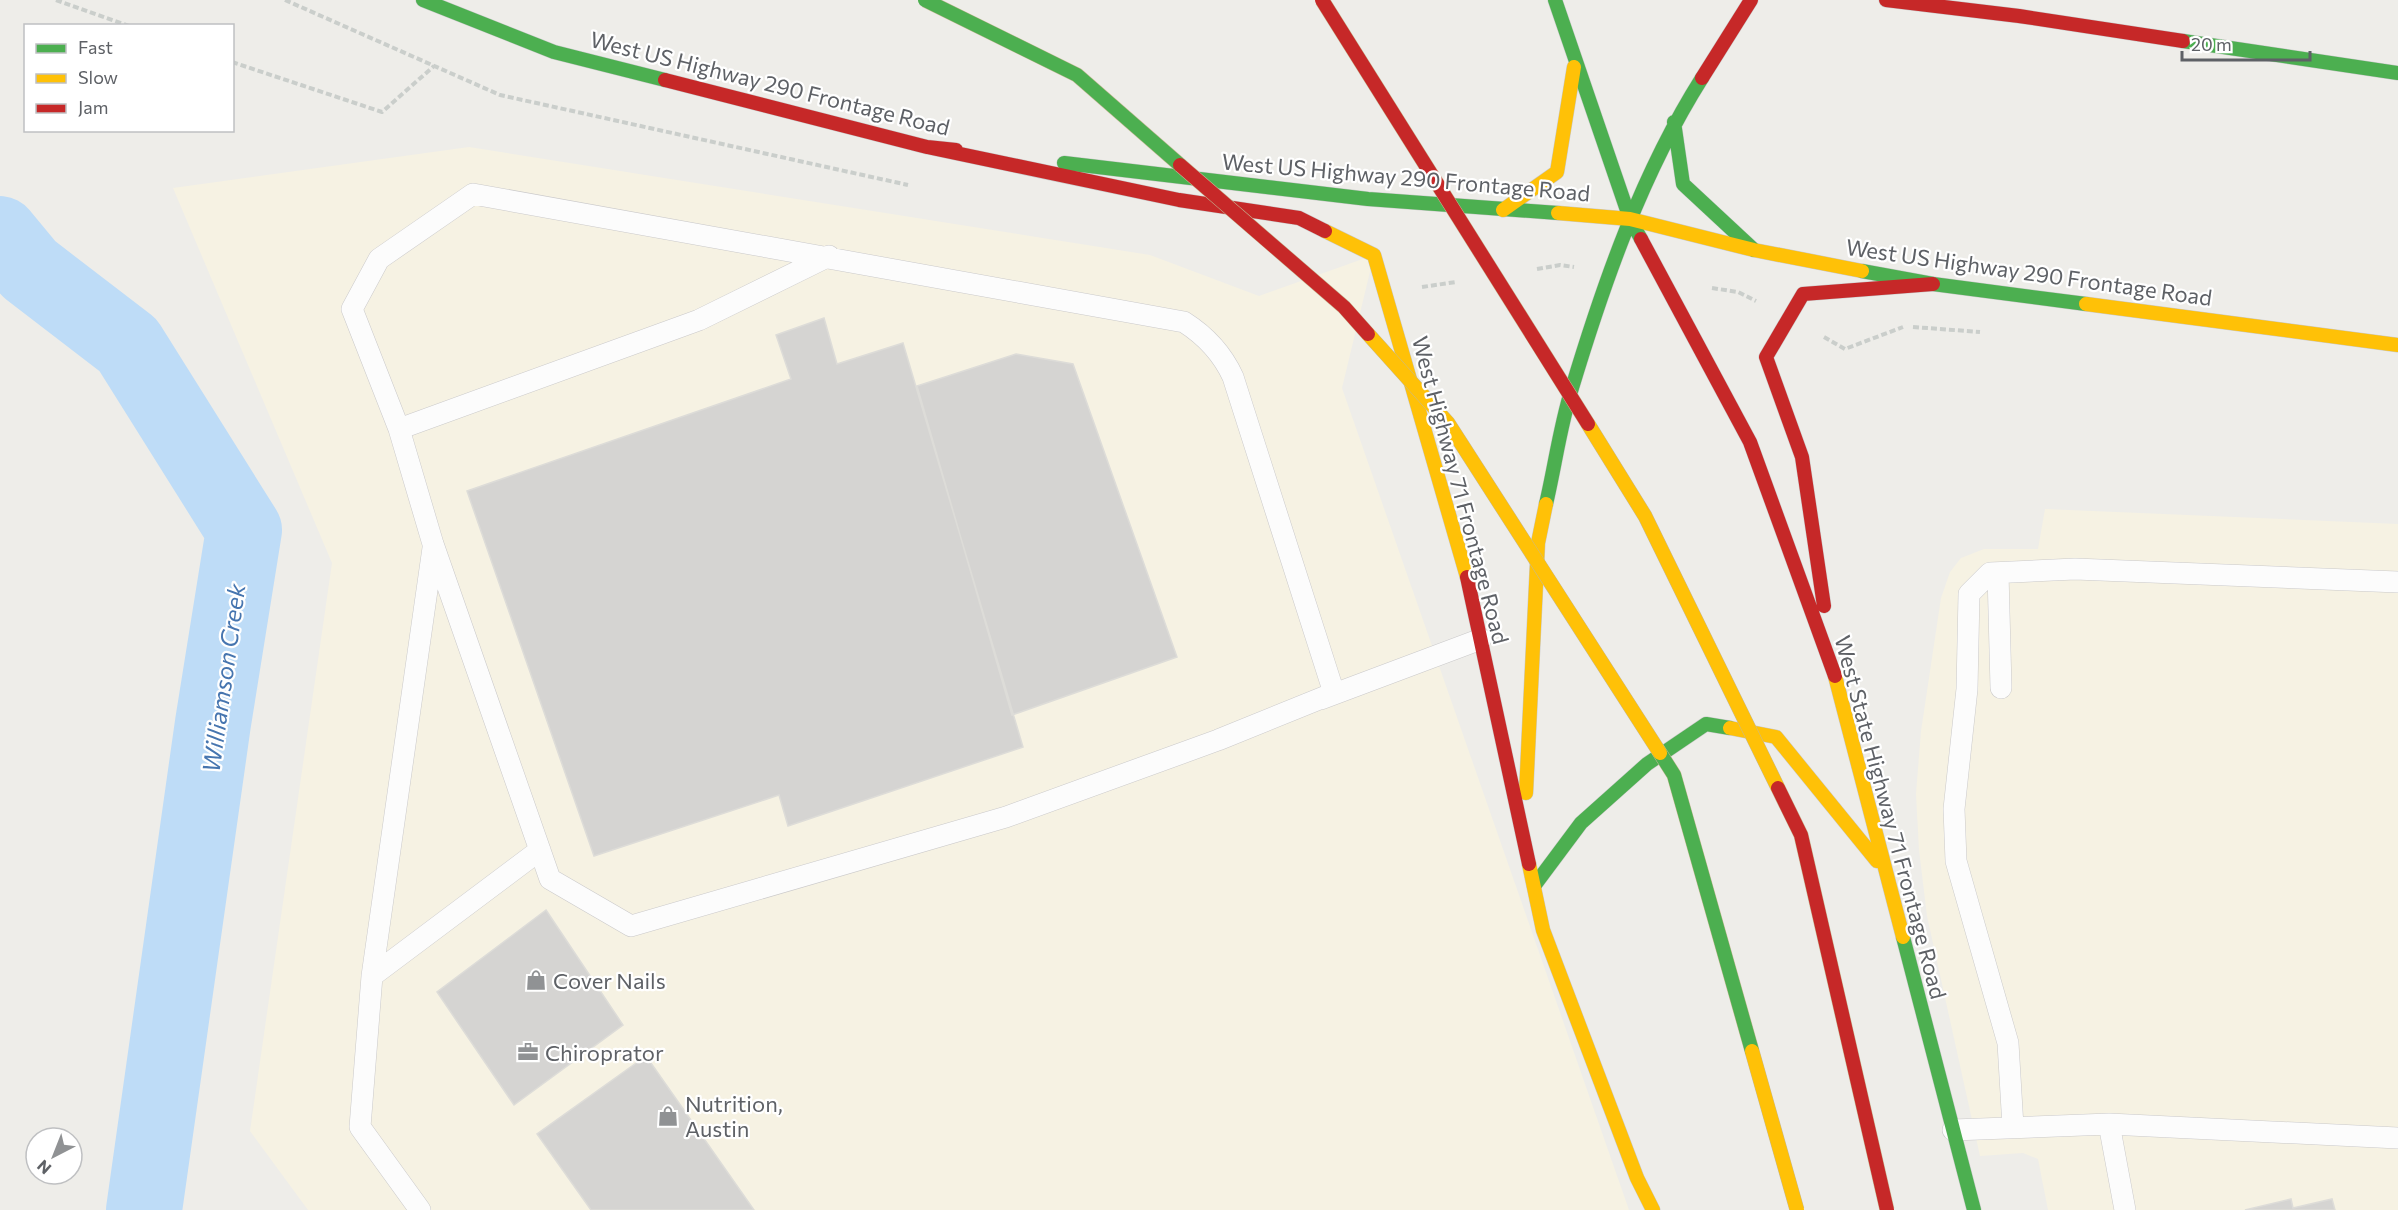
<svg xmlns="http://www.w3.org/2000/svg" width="2398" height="1210" font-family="Commissioner,sans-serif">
	<rect width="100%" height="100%" fill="#eeede9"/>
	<path fill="#f6f2e3" d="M 469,147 L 1150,255 L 1259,296 L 1374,255 L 1342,388 L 1629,1210 L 308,1210 L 250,1131 L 332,563 L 173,188 Z
		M 2045,509 L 2398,524 L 2398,1210 L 2048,1210 L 2038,1159 L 2023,1153 L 1980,1156 L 1927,916 L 1919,850 L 1916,794 L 1921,731 L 1941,598 L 1950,572 L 1961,558 L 1984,549 L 2038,549 Z"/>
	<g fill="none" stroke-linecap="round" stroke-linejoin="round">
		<path stroke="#bedcf7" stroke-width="76" d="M 0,234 L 29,269 L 128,345 L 244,530 L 213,723 L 144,1210"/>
	</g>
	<path fill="#d5d4d2" stroke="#dddcd8" stroke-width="1.5" d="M 824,318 L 837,364 L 903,343 L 1023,747 L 788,826 L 779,795 L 594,856 L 467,491 L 791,379 L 776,335 Z
		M 1016,354 L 1073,364 L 1177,657 L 1012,715 L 917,386 Z
		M 546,910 L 623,1025 L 514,1105 L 437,992 Z
		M 646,1056 L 754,1210 L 591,1210 L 537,1134 Z
		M 2291,1199 L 2293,1208 L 2332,1199 L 2335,1210 L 2245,1210 Z"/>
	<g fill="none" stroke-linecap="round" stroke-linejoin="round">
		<g stroke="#cac9ca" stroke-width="22">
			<path id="lane" d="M 473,194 L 1184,322 C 1206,336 1222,353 1233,377 L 1334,693 L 1218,740 L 1006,817 L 631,926 L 550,879 L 433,544 L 399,429 L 352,309 L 379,259 Z
				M 399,429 L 699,320 L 829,256
				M 1998,573 L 2001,688
				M 1321,699 L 1481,639
				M 372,976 L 540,850
				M 2109,1124 L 2125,1210
				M 2013,1127 L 2008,1043 L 1956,861 L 1954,809 L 1967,689 L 1969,594 L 1990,573 L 2075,569 L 2398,582
				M 1953,1130 L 2109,1124 L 2398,1138
				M 420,1210 L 360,1127 L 372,976 L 433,548"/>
		</g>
		<g stroke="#c9c9c9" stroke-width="15">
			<path id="fast" d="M 423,0 L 554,52 L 665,80
				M 1555,0 L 1630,219 L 1641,239
				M 2183,41 L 2398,73
				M 1674,122 L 1683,184 L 1754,250
				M 1064,163 L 1368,199 L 1558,213
				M 1862,271 L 1933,284 L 2086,304
				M 1546,504 C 1555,466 1560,426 1572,388 C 1604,282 1642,173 1702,78
				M 1534,886 L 1581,823 L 1647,764 L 1706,724 L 1730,728
				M 1903,937 L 1974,1210"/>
		</g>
		<g stroke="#c9c9c9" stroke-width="15">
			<path id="slow" d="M 1503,210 L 1557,172 L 1574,67
				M 1558,213 L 1630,219 L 1754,250 L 1862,271
				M 1325,231 L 1374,255 L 1467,577
				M 2086,304 L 2398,345
				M 1835,676 L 1903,937
				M 1730,728 L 1776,737 L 1877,861
				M 1526,793 L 1538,543 L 1546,504
				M 1529,864 L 1543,930 L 1637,1178 L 1653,1210"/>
		</g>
		<g stroke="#c9c9c9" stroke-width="15">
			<path id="jam" d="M 1886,0 L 2019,16 L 2183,41
				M 1702,78 L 1751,0
				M 665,80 L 927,147 L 956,150
				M 927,147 L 1179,200 L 1299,218 L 1325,231
				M 1641,239 L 1750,442 L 1835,676
				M 1467,577 L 1529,864
				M 1824,606 L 1802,457 L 1766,357 L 1803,294 L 1933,284"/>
		</g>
		<path stroke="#cacecb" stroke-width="4" stroke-dasharray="6 3" stroke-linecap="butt" d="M 56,0 L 129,26
			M 285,0 L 500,95 L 908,185
			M 232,62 L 382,112 L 434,66
			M 1537,269 L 1560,265 L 1574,267
			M 1422,287 L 1456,282
			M 1712,288 L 1738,292 L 1756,301
			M 1913,327 L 1980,332
			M 1824,337 L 1845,349 L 1903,327"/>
		<use href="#lane" stroke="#fcfcfc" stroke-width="21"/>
		<use href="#fast" stroke="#4caf50" stroke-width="14"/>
		<use href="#slow" stroke="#ffc107" stroke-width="14"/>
		<use href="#jam" stroke="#c62828" stroke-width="14"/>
		<g stroke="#c5b996" stroke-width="15" stroke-linecap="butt">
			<path id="fast-bridge" d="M 925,0 L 1077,75 L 1180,165
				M 1660,753 L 1674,775 L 1752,1051"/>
		</g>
		<g stroke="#c5b996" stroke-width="15" stroke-linecap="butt">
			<path id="slow-bridge" d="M 1368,334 L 1448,423 L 1660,753
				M 1588,424 L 1645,516 L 1778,788
				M 1752,1051 L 1797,1210"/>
		</g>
		<g stroke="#c5b996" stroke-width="15" stroke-linecap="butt">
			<path id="jam-bridge" d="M 1322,0 L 1588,424
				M 1180,165 L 1344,307 L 1368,334
				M 1778,788 L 1801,835 L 1887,1210"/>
		</g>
		<use href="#fast-bridge" stroke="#4caf50" stroke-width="14"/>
		<use href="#slow-bridge" stroke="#ffc107" stroke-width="14"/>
		<use href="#jam-bridge" stroke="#c62828" stroke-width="14"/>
	</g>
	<defs>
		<g id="shop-bare" transform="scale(1.62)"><path d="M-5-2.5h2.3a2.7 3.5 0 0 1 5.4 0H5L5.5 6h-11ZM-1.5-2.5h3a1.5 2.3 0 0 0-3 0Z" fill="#909294" stroke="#fff" stroke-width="2.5" paint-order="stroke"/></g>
		<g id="office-bare" transform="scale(1.62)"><path d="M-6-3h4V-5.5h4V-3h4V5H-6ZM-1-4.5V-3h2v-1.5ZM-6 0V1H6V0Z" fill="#909294" stroke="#fff" stroke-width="2.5" paint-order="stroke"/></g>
	</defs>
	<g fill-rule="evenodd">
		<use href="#shop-bare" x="536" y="980"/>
		<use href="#office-bare" x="528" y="1052"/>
		<use href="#shop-bare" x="668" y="1116"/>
	</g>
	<g text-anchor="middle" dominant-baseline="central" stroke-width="4.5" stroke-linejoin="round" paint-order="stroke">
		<g font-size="22" fill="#5e6166" stroke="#fff">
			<text transform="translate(770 83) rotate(14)">West US Highway 290 Frontage Road</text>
			<text transform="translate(1406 177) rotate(5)">West US Highway 290 Frontage Road</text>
			<text transform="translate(2029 272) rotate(8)">West US Highway 290 Frontage Road</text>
			<text transform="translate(1461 490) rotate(75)">West Highway 71 Frontage Road</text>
			<text transform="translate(1891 817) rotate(75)">West State Highway 71 Frontage Road</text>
		</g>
		<g font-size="22" fill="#5e6166" stroke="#fff" text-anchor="start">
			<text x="553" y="980">Cover Nails</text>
			<text x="545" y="1052">Chiroprator</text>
			<text x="685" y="1103">Nutrition,<tspan x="685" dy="25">Austin</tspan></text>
		</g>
		<g font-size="24" font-style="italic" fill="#4675af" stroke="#fff">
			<text transform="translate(223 678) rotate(-82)">Williamson Creek</text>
		</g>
	</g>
	<rect x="24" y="24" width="210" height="108" fill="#ffffff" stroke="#bfc0c2" stroke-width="1.5"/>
	<rect x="36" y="44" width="30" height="9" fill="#4caf50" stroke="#bfc0c2" stroke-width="1.5"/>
	<text x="78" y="54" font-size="18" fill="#5e6166">Fast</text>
	<rect x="36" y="74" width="30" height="9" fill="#ffc107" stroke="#bfc0c2" stroke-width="1.5"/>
	<text x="78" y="84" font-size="18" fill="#5e6166">Slow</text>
	<rect x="36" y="104" width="30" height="9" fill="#c62828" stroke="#bfc0c2" stroke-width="1.5"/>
	<text x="78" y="114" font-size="18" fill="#5e6166">Jam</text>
	<g transform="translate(54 1156) rotate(222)"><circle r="28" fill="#ffffff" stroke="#bfc0c2" stroke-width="1.5"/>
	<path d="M0-4.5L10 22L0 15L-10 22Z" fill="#909294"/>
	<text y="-9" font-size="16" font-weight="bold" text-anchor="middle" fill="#5e6166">N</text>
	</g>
	<path d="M2182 51v9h128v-9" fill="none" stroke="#5e6166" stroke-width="3"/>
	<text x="2191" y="51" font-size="18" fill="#5e6166" stroke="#ffffff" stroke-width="4.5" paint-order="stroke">20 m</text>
</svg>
